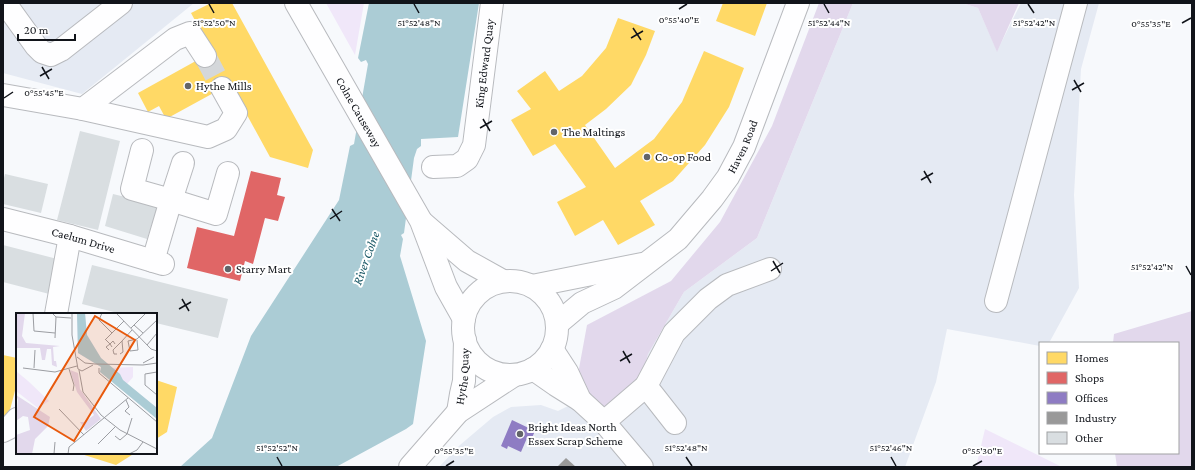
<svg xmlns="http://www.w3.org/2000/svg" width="1195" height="470" font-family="'Crimson Pro',serif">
	<rect width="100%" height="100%" fill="#f7f9fc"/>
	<path fill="#e5eaf3" d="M 3,3 L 194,3 L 82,94 L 3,73 Z
		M 853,3 L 962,3 L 978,8 L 997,51 L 1021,3 L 1099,3 L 1081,69 L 1074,195 L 1079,288 L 1049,343 L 1040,343 L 1040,346 L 947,329 L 936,382 L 905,467 L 439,467 L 460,445 L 493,417 L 511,407 L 541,405 L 558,411 L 586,397 L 641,382 L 648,354 L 684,292 L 757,238 Z"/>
	<path fill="#f0e7f9" d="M 326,3 L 364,3 L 355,55 Z
		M 985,429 L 1062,467 L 976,467 Z"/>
	<path fill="#e2d8ec" d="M 819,3 L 853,3 L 757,238 L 684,292 L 648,354 L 641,382 L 603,411 L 586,397 L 578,374 L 587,325 L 671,281 L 720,222 L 772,126 Z
		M 962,3 L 1019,3 L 997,52 L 978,8 Z
		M 1192,311 L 1192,467 L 1117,467 L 1115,453 L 1178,453 L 1178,343 L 1113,343 L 1114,334 Z"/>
	<path fill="#abccd5" d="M 369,3 L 479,3 L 458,137 L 421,139 L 421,146 L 417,149 L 414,158 L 404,233 L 401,235 L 403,239 L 400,256 L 426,341 L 413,424 L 406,429 L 336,467 L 180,467 L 212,438 L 251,336 L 339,200 L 350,146 L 354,144 L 368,64 L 366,60 L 361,62 L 358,58 Z"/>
	<path fill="#ffd966" d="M 211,3 L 232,3 L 313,150 L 308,168 L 270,157 L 230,84 L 166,119 L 159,106 L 148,112 L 138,93 L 212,52 L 191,13 Z
		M 723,3 L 767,3 L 755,36 L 716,21 Z
		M 618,18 L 655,31 L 646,55 L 631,85 L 606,109 L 585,125 L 615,168 L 654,139 L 682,102 L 704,51 L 744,68 L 729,107 L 705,145 L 673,181 L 640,201 L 655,225 L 618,245 L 603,220 L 575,236 L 557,202 L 586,187 L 555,144 L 533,156 L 511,120 L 531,109 L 517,91 L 545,71 L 559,91 L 582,76 L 606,48 Z
		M 3,355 L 17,358 L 17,383 L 4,433 L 3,433 Z
		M 156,380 L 177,387 L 167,432 L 156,439 Z
		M 78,453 L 135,453 L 116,465 Z"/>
	<path fill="#e06666" d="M 251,171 L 281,178 L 277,195 L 285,197 L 278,221 L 265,218 L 253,264 L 245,261 L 240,281 L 187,268 L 197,227 L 234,236 Z"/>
	<path fill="#8e7cc3" d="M 512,420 L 535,431 L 531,440 L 527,438 L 521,452 L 508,446 L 507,449 L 501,446 Z"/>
	<path fill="#999" d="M 566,458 L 576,467 L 557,467 Z"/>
	<path fill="#d9dee1" d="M 80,131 L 120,141 L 98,230 L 57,220 Z
		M 5,174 L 48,184 L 41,213 L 3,204 L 3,182 Z
		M 113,194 L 158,205 L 147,239 L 105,226 Z
		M 3,245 L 65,261 L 57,296 L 3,282 Z
		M 92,265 L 228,299 L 218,338 L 156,323 L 156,314 L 122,314 L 82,304 Z"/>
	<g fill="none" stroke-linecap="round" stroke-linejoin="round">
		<path stroke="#d4d7da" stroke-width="22" stroke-dasharray="22 11" stroke-linecap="butt" d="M 205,56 L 222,88"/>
		<g stroke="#b8babe" stroke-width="24">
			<g id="minor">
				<path d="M 5,3 L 36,46 L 42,52 L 51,55 L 61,50 L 121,3"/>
				<path d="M 3,95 L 83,109 L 175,39 L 190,33 L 205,56"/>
				<path d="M 83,109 L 208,137 L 226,129 L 236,113 L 222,88"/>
				<path d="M 142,150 L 132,189 L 171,200 L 153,261"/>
				<path d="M 183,163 L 171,200 L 216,214 L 228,173"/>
				<path id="s1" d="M 433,167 L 457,166 L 467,159 L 474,145 L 492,3"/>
				<path id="s2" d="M 3,219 L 70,236 L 163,264"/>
				<path d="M 532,286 L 642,264"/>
				<path d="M 996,301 L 1076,3"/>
				<path d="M 56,314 L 70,236"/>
				<path id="s3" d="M 557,324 L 582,303 L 614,288 L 678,239 L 712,199 L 728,177 L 744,147 L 798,3"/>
				<path d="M 552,349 L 567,372 L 580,400"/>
				<path d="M 533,369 L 556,385 L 580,400 L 604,422 L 642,467"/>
				<path d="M 646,386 L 675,423"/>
				<path d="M 604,422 L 646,386 L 674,333 L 708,299 L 727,285 L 770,269"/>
				<path d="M 3,431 L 9,428 L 17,419"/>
			</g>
		</g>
		<g stroke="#b8babe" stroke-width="24">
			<g id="major">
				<path id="s4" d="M 296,3 L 421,221 L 446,287 L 464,319"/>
				<path d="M 423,223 L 467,261 L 503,281"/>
				<circle cx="510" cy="328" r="47"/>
				<path id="s5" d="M 458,412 L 461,394 L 464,381 L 465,340"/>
				<path d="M 410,467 L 458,412 L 513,376"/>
			</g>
		</g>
		<use href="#minor" stroke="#fefeff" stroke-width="22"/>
		<use href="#major" stroke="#fefeff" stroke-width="22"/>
	</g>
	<path fill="none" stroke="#11141a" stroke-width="1.5" d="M 209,4 L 214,13M 414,4 L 419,13M 824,4 L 829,13M 1028,4 L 1034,13M 679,9 L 687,4M 1182,23 L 1191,18M 633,28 L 641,40M 631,38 L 643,31M 42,67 L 49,79M 40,76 L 52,69M 1074,80 L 1081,92M 1072,90 L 1084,83M 4,98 L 13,92M 483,119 L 490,131M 480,128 L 492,121M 924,171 L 931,183M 921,180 L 933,173M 332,209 L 340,221M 330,219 L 342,211M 773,261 L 780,273M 1186,266 L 1191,275M 771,271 L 783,263M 182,299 L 189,311M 179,309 L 191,302M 623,351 L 630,363M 620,361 L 632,354M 277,457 L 282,466M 686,457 L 692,466M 891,457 L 896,466M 446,466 L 454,461M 973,466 L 982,461"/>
	<g fill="#626469" stroke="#fff" stroke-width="1.5">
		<circle cx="188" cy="86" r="4"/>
		<circle cx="554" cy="132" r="4"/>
		<circle cx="647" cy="157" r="4"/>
		<circle cx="228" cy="269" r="4"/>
		<circle cx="520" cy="434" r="4"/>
	</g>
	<g text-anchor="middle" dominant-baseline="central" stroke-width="4" stroke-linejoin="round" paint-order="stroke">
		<g font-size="12" fill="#11141a" stroke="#fff">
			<text stroke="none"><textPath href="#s1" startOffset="134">King Edward Quay</textPath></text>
			<text stroke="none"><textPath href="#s4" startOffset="126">Colne Causeway</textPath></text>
			<text stroke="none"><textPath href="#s3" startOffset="262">Haven Road</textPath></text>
			<text stroke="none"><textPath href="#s2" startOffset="83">Caelum Drive</textPath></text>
			<text stroke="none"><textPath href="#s5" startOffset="36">Hythe Quay</textPath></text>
		</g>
		<g font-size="12" fill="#11141a" stroke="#fff" text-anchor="start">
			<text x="196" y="86">Hythe Mills</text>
			<text x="562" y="132">The Maltings</text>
			<text x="655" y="157">Co-op Food</text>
			<text x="236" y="269">Starry Mart</text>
			<text x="528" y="427">Bright Ideas North<tspan x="528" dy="14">Essex Scrap Scheme</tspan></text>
		</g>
		<g font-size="13" font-style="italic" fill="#165563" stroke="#fff">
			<text transform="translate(366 258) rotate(-70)">River Colne</text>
		</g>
	</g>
	<g transform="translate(16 313)">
		<rect width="141" height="141" fill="#f7f9fc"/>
		<path d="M 61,0 L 69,0 L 71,22 L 85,45 L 95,55 L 117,54 L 117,64 L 111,71 L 141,95 L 98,70 L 84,59 L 85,54 L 62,40 ZM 0,58 L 12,68 L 33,88 L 22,95 L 0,78 Z" fill="#f0e7f9"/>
		<path d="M 0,0 L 9,0 L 6,23 L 10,30 L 44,33 L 37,34 L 38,48 L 40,48 L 41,54 L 36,52 L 35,36 L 31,36 L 29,47 L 26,47 L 24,35 L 0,35 ZM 54,57 L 62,60 L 64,76 L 85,106 L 70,118 L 64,109 L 69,109 L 78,102 L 61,79 ZM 0,82 L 34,104 L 32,113 L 19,126 L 16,141 L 0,141 L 0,122 L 14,117 L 12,104 L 7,103 L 0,108 L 2,87 Z" fill="#e2d8ec"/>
		<path d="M 61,0 L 69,0 L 71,22 L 85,45 L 104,61 L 107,67 L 141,95 L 141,106 L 84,59 L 85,54 L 62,40 Z" fill="#abccd5"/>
		<path fill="none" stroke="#9b9da2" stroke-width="1" d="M 17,0 L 18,18 L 39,20M 36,0 L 40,4 L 55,5M 56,0 L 56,22 L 62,56 L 66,58 L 77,52M 86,0 L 83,7 L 96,20M 100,0 L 135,36 L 141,38M 118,12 L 127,20M 115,15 L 130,0M 39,25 L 40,4M 89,26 L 94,31 L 97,28 L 99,31M 89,27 L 108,8M 121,27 L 122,37 L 114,38 L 112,28 L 121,26 L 141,7M 131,32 L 141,20M 93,37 L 90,34 L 94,31 L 96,34M 101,41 L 98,41 L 97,37 L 106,28M 104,41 L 107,39 L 106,28 L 116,17M 61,44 L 69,50 L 79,51 L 127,52 L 141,50M 127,50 L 138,44M 7,55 L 39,59 L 61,53M 18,55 L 19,37M 83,55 L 83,60 L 141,109M 53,56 L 58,72 L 57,78M 63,57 L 67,79 L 85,102 L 104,117 L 141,136M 141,59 L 129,61 L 129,72 L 141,82M 110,87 L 113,94 L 109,98 L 114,102M 43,96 L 68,122M 99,123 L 104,127 L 111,121 L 116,105M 82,131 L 99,114M 38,141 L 39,129M 52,141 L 53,134 L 112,85M 113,141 L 121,137 L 127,129"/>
		<path fill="#e8590c" fill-opacity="0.15" stroke="#e8590c" stroke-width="2" d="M 79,3 L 119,27 L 58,128 L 18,104 Z"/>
		<rect width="141" height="141" fill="none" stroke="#11141a" stroke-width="2"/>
	</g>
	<g font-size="10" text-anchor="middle" fill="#11141a" stroke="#fff" stroke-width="4" stroke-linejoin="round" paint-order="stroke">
		<text x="679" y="23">0°55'40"E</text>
		<text x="214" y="26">51°52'50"N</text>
		<text x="419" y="26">51°52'48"N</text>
		<text x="829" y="26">51°52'44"N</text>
		<text x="1034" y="26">51°52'42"N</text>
		<text x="1151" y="27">0°55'35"E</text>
		<text x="44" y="96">0°55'45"E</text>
		<text x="1152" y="270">51°52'42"N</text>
		<text x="277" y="451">51°52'52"N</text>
		<text x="686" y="451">51°52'48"N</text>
		<text x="891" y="451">51°52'46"N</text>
		<text x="454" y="454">0°55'35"E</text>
		<text x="982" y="454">0°55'30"E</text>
	</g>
	<rect width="1195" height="470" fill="none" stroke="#11141a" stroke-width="8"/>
	<rect x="1039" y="342" width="140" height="112" fill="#ffffff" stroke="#a0a1a3"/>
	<rect x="1047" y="352" width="20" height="12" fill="#ffd966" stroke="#a0a1a3"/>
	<text x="1075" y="362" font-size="12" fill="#11141a">Homes</text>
	<rect x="1047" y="372" width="20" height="12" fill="#e06666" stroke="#a0a1a3"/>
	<text x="1075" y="382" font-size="12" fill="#11141a">Shops</text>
	<rect x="1047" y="392" width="20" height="12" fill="#8e7cc3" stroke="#a0a1a3"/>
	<text x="1075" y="402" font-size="12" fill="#11141a">Offices</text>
	<rect x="1047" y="412" width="20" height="12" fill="#999999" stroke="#a0a1a3"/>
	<text x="1075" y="422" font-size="12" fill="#11141a">Industry</text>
	<rect x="1047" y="432" width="20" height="12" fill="#d9dee1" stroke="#a0a1a3"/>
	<text x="1075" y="442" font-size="12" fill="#11141a">Other</text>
	<path d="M18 34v6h57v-6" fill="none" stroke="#11141a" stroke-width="2"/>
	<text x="24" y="34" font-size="12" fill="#11141a" stroke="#ffffff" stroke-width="3" paint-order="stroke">20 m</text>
</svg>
